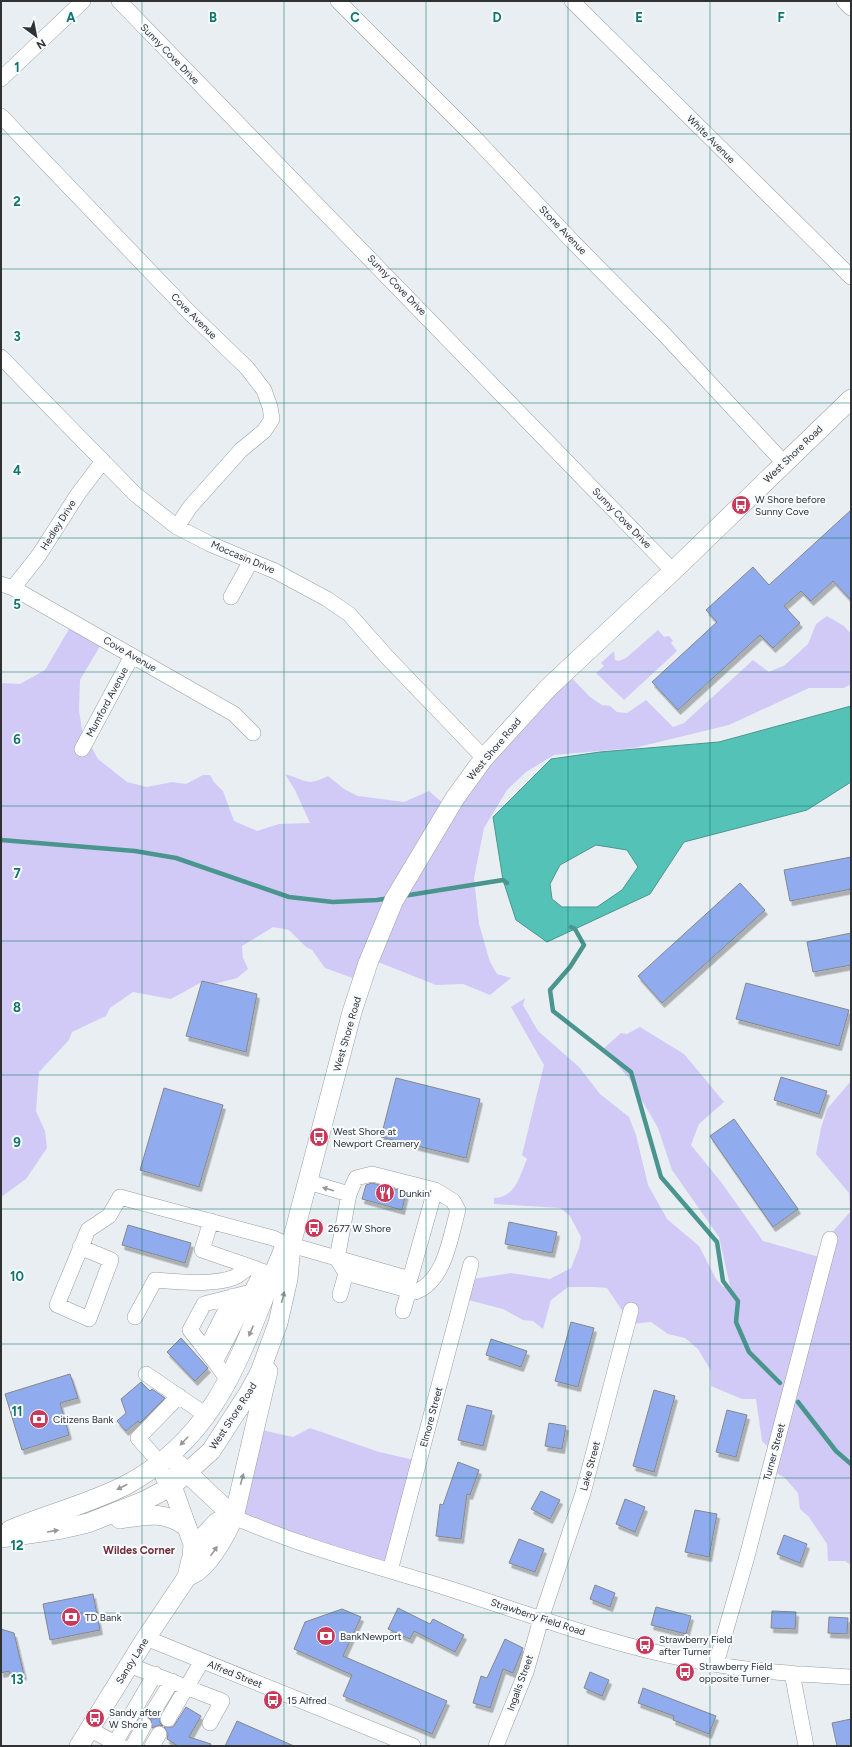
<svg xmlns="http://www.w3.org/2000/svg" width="852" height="1747" font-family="Figtree,sans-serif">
	<defs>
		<filter id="shadow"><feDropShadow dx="2.5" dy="4.5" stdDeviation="0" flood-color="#0004"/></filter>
	</defs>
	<rect width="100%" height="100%" fill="#e9eef2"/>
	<path fill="#d1caf6" d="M 827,616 L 844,626 L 851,634 L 851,684 L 844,688 L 809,688 L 729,725 L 634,748 L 554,755 L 526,772 L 507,790 L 484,828 L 474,878 L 479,924 L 490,962 L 497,974 L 511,978 L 490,995 L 463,984 L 436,985 L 368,958 L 358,980 L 325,968 L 312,950 L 306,947 L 289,930 L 273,927 L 242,946 L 243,958 L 248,969 L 237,978 L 210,985 L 200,983 L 171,999 L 133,992 L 110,1008 L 106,1016 L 72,1032 L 69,1040 L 39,1072 L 36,1111 L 45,1131 L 47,1148 L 26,1179 L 1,1197 L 1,683 L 20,684 L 45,670 L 72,624 L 103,641 L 80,680 L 79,710 L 82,730 L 98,759 L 127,782 L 147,787 L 172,782 L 186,784 L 203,775 L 210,775 L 214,782 L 223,791 L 234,821 L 257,831 L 279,824 L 310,823 L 295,790 L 285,774 C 306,780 306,787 328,776 L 344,789 L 358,796 L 404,802 L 429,791 L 445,805 L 565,671 L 590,697 L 602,705 L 610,706 L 617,712 L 627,713 L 646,700 L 673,727 L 684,723 L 753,660 L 769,672 L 785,665 L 808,644 L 816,624 Z
		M 658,630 L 664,637 L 669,636 L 673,641 L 671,643 L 677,651 L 624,700 L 596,673 L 604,666 L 601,663 L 614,651 L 615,660 L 619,661 L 626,658 Z
		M 525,998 L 523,1005 L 538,1031 L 579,1067 L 600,1094 L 629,1117 L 636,1135 L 648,1185 L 667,1219 L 699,1246 L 716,1279 L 723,1287 L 730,1286 L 719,1237 L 672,1170 L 658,1128 L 629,1078 L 603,1049 L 621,1033 L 627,1034 L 640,1027 L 684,1054 L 724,1102 L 699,1124 L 691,1145 L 721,1182 L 763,1241 L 823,1258 L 829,1236 L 850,1212 L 849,1193 L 816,1154 L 821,1128 L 827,1109 L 851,1081 L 851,1565 L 845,1561 L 828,1561 L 827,1544 L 809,1517 L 800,1509 L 798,1493 L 785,1478 L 771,1470 L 774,1453 L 762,1441 L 756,1399 L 742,1399 L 711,1386 L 711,1371 L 698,1349 L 685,1338 L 668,1334 L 651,1322 L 631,1324 L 607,1288 L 595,1287 L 568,1287 L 551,1300 L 543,1329 L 533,1321 L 523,1320 L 503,1309 L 464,1299 L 472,1279 L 511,1273 L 550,1279 L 571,1268 L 579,1248 L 581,1237 L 570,1216 L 560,1208 L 494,1204 L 494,1198 C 516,1197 519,1177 527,1159 L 522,1155 L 544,1065 L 511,1007 Z
		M 310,1428 L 379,1452 L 419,1461 L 392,1569 L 227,1517 L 257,1429 L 293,1437 Z"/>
	<path fill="#55c2b7" stroke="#4a968f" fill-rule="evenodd" d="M 851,706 L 851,782 L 807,810 L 684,842 L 650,894 L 547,942 L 516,920 L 503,880 L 493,817 L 551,759 L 600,752 L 719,742 ZM 596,845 L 627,850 L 638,867 L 622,890 L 597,907 L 562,907 L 552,899 L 550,884 L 560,865 Z"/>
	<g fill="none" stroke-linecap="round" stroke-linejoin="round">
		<path stroke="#4a968f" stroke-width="4.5" d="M 1,840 L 135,851 L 176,858 L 289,897 L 333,902 L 377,900 L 390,898
			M 403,896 L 503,880 L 507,883
			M 571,927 L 575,929 L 584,945 L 570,967 L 550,990 L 553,1011 L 631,1072 L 661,1177 L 717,1242 L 723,1281 L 738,1301 L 736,1322 L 749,1352 L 780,1383
			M 798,1402 L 836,1451 L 851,1464"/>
	</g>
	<path fill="#90acee" stroke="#85878c" filter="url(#shadow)" d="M 851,510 L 851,600 L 833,581 L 811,601 L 801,591 L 784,606 L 800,623 L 773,648 L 760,635 L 678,710 L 652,682 L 717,622 L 706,610 L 753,567 L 769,585 Z
		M 851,857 L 851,889 L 790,901 L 784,870 Z
		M 740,883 L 765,910 L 662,1003 L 638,976 Z
		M 851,933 L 851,965 L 813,972 L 807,942 Z
		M 202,981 L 257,994 L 246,1052 L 186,1036 Z
		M 746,983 L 849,1010 L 839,1046 L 736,1019 Z
		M 781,1077 L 827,1091 L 819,1114 L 774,1100 Z
		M 396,1078 L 480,1099 L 466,1158 L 381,1137 Z
		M 164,1088 L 223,1105 L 199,1187 L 140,1170 Z
		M 734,1119 L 798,1209 L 773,1227 L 710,1136 Z
		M 372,1183 L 406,1192 L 402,1210 L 362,1199 L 366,1185 Z
		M 509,1222 L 557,1232 L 552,1253 L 505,1244 Z
		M 128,1225 L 191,1243 L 185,1263 L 122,1245 Z
		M 571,1322 L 594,1328 L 578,1387 L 555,1381 Z
		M 181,1338 L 208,1368 L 195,1381 L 167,1352 Z
		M 491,1339 L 527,1351 L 521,1367 L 486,1355 Z
		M 70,1374 L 78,1398 L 60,1403 L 69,1435 L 22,1450 L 5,1394 Z
		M 141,1382 L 150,1391 L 152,1389 L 165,1398 L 140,1423 L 138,1421 L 126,1431 L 117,1421 L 126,1413 L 121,1399 Z
		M 654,1390 L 675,1396 L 654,1472 L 633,1466 Z
		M 467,1405 L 492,1411 L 483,1446 L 458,1440 Z
		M 727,1410 L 747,1415 L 736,1457 L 716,1452 Z
		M 549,1423 L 566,1426 L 562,1449 L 545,1446 Z
		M 458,1462 L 479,1470 L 470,1495 L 467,1494 L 461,1539 L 436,1536 L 440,1504 L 443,1505 Z
		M 541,1491 L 560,1500 L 550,1519 L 531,1509 Z
		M 625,1499 L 645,1507 L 635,1532 L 616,1524 Z
		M 695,1510 L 717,1514 L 709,1557 L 685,1552 Z
		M 784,1535 L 807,1544 L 800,1563 L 777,1554 Z
		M 519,1539 L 544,1549 L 535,1572 L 509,1563 Z
		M 595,1585 L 615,1593 L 610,1607 L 590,1599 Z
		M 93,1594 L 100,1630 L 50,1640 L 43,1604 Z
		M 656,1607 L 691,1616 L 686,1634 L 651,1625 Z
		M 398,1608 L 430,1624 L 433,1619 L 464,1635 L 455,1652 L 414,1631 L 410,1639 L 388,1629 Z
		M 342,1609 L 361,1617 L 343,1656 L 447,1701 L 432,1734 L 343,1696 L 352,1675 L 294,1649 L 305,1622 Z
		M 772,1611 L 796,1612 L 795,1629 L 771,1628 Z
		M 829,1617 L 848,1618 L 847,1634 L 828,1633 Z
		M 1,1629 L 14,1633 L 24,1675 L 11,1679 L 9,1671 L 1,1673 Z
		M 505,1639 L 523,1648 L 513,1673 L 503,1669 L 490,1708 L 473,1703 L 481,1676 L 487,1678 Z
		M 590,1672 L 609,1680 L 602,1696 L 584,1688 Z
		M 643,1688 L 716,1716 L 709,1734 L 673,1720 L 674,1716 L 638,1703 Z
		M 186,1707 L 201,1716 L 189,1737 L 211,1744 L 210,1746 L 178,1746 L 167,1739 L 168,1734 L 164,1727 L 173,1727 Z
		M 145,1709 L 146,1714 L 150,1718 L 154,1719 L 160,1717 L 160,1723 L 163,1726 L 159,1725 L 152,1728 L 151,1720 L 148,1717 L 141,1717 Z
		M 851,1719 L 851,1746 L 837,1746 L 832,1723 Z
		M 237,1721 L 294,1746 L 225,1746 Z"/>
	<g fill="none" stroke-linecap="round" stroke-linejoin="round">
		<g stroke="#999ea2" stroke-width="16">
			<path id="minor" d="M 119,1 L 673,571
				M 338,1 L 476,139 L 573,242 L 663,333 L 784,463
				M 572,1 L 851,277
				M 844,1 L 851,8
				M 1,79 L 83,1
				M 1,116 L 190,313 L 247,368 L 264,390 L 270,407 L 272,419 L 264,431 L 241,450 L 190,507 L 177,527
				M 1,357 L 135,494 L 177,527 L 210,544 L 275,571 L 327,599 L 349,614 L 387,657 L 484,758
				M 1,584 L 13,588 L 234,714 L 253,733
				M 13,588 L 39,555 L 78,494 L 103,461
				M 231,597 L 251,561
				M 82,749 L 132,656
				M 372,1174 L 435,1190 L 453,1201 L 458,1210 C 450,1238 445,1281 415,1292 L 346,1273 L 337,1259 L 349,1194 L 356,1178 Z
				M 308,1182 L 349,1194
				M 211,1221 L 202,1250 L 257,1269
				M 291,1245 L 410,1279 L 435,1190
				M 80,1247 L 111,1260 L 89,1319 L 57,1305 L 88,1230 L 109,1216 L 120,1197 L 273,1238 L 286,1244
				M 340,1295 L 346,1273
				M 403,1311 L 409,1290
				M 135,1317 L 155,1280 C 176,1282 217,1286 237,1276 C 241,1273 245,1270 250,1267
				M 206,1349 L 233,1296
				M 215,1362 L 190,1330 L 204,1304 L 251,1292
				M 146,1374 L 206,1415
				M 228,1380 L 215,1362 L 262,1271
				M 161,1464 L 138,1438 L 179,1396
				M 234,1517 C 302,1547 373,1565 444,1587 C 526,1613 607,1644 691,1660 C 744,1671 798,1674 851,1677
				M 390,1571 L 471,1264
				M 146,1638 L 413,1746
				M 716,1664 L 746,1560 L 830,1239
				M 129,1665 L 222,1701 L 210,1723
				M 792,1673 L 806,1746
				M 154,1710 L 172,1681
				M 168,1719 L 202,1661
				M 89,1729 L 121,1746
				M 115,1743 L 155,1674
				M 133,1746 L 144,1725
				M 152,1746 L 159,1734
				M 496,1746 L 526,1672 L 541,1619 L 583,1493 L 631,1310"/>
		</g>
		<g stroke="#999ea2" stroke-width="20">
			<path id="major" d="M 178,1464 L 234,1517
				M 165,1477 L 172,1486 L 193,1544 L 192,1558
				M 120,1519 C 147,1515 163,1510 187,1527
				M 10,1530 C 48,1514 89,1504 126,1485 C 226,1432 244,1339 286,1244
				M 1,1538 L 62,1529 L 88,1523 L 146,1500 L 172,1486 L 211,1451 L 248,1394 L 260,1372 L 278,1323 L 288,1279 L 291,1245 L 352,1012 L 368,963 L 394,900 L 455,798 L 484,758 L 548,688 L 673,571 L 851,399
				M 187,1577 C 191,1575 196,1573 200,1569 C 213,1558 227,1533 234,1517 L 268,1371
				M 79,1746 L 146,1638 L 187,1577 L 191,1560 L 204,1536 L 217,1522 L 234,1517"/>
		</g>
		<use href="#minor" stroke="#fff" stroke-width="15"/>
		<use href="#major" stroke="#fff" stroke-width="19"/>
	</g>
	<defs><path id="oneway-solid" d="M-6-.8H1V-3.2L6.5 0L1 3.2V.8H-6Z"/></defs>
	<g fill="#979899">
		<use href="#oneway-solid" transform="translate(328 1189) rotate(-164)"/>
		<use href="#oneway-solid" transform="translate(283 1297) rotate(-76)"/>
		<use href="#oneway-solid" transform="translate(251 1331) rotate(113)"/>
		<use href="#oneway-solid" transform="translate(184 1441) rotate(134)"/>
		<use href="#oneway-solid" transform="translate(242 1479) rotate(-75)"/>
		<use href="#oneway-solid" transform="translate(122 1487) rotate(153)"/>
		<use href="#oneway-solid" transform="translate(53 1531) rotate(-9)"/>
		<use href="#oneway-solid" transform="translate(214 1551) rotate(-55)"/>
	</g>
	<path fill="none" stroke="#0f766e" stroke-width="1" stroke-opacity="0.55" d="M 142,1 L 142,1746M 284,1 L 284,1746M 426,1 L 426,1746M 568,1 L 568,1746M 710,1 L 710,1746M 1,134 L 851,134M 1,269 L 851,269M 1,403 L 851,403M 1,538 L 851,538M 1,672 L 851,672M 1,806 L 851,806M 1,941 L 851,941M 1,1075 L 851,1075M 1,1209 L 851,1209M 1,1344 L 851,1344M 1,1478 L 851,1478M 1,1613 L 851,1613"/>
	<defs>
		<g id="bus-disc" transform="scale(1)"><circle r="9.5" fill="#c9395a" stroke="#f7fbfe"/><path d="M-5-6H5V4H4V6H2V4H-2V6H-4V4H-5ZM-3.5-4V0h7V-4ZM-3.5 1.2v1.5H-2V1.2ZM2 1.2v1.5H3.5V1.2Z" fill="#fff"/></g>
		<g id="restaurant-disc" transform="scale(1)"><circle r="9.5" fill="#c9395a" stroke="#f7fbfe"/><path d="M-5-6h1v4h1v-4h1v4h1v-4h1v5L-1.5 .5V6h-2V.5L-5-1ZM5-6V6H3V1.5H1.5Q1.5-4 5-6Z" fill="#fff"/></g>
		<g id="bank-disc" transform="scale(1)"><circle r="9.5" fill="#c9395a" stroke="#f7fbfe"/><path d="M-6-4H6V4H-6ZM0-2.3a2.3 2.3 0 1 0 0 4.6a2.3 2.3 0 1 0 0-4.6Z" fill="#fff"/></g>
	</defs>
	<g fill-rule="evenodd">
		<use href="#bus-disc" x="741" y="505"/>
		<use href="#bus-disc" x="319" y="1137"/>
		<use href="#restaurant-disc" x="385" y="1193"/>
		<use href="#bus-disc" x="314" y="1228"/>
		<use href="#bank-disc" x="39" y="1419"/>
		<use href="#bank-disc" x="71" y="1617"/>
		<use href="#bank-disc" x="326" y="1636"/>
		<use href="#bus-disc" x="645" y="1645"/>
		<use href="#bus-disc" x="685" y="1672"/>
		<use href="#bus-disc" x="273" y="1700"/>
		<use href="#bus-disc" x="95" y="1718"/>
	</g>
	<g text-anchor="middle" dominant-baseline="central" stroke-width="4" stroke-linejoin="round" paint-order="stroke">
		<g font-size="10" fill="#2f3133" stroke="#f7fbfe">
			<text transform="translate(170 54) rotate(46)">Sunny Cove Drive</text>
			<text transform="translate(711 139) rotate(45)">White Avenue</text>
			<text transform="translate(563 230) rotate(46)">Stone Avenue</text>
			<text transform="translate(397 285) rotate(46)">Sunny Cove Drive</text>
			<text transform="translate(194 316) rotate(45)">Cove Avenue</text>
			<text transform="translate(793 454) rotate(-44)">West Shore Road</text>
			<text transform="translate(622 518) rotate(46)">Sunny Cove Drive</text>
			<text transform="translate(58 525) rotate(-58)">Hedley Drive</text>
			<text transform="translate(243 557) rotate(23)">Moccasin Drive</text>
			<text transform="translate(130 654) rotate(30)">Cove Avenue</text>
			<text transform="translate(107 702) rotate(-62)">Mumford Avenue</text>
			<text transform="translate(494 749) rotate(-50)">West Shore Road</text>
			<text transform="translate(347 1034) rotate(-74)">West Shore Road</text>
			<text transform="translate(233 1416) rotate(-57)">West Shore Road</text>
			<text transform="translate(431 1417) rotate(-75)">Elmore Street</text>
			<text transform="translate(774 1452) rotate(-75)">Turner Street</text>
			<text transform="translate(590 1466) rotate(-75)">Lake Street</text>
			<text transform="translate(538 1617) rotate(18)">Strawberry Field Road</text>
			<text transform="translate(132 1661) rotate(-58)">Sandy Lane</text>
			<text transform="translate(235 1674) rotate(22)">Alfred Street</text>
			<text transform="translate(520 1683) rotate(-70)">Ingalls Street</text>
		</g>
		<g font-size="10" fill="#2f3133" stroke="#f7fbfe" text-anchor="start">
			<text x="755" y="499">W Shore before<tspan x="755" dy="12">Sunny Cove</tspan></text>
			<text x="333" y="1131">West Shore at<tspan x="333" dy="12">Newport Creamery</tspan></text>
			<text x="399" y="1193">Dunkin'</text>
			<text x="328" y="1228">2677 W Shore</text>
			<text x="53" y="1419">Citizens Bank</text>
			<text x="85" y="1617">TD Bank</text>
			<text x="340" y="1636">BankNewport</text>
			<text x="659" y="1639">Strawberry Field<tspan x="659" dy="12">after Turner</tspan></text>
			<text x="699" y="1666">Strawberry Field<tspan x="699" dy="12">opposite Turner</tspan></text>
			<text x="287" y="1700">15 Alfred</text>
			<text x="109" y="1712">Sandy after<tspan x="109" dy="12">W Shore</tspan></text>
		</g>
		<g font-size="11" font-weight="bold" fill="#752e3b" stroke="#f7fbfe">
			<text x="139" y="1550">Wildes Corner</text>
		</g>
	</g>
	<g font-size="13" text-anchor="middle" font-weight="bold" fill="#0f766e" stroke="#f7fbfe" stroke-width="4" stroke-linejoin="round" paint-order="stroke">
		<text x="71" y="22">A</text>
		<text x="213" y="22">B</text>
		<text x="355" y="22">C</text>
		<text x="497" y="22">D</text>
		<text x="639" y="22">E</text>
		<text x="781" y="22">F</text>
		<text x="17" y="72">1</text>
		<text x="17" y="206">2</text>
		<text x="17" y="341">3</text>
		<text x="17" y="475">4</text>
		<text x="17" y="609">5</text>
		<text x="17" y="744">6</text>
		<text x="17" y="878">7</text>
		<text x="17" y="1012">8</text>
		<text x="17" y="1147">9</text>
		<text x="17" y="1281">10</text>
		<text x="17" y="1416">11</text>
		<text x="17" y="1550">12</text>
		<text x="17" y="1684">13</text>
	</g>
	<rect width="852" height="1747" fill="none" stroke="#2f3133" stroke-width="4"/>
	<g transform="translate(36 36) rotate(148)" stroke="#f7fbfe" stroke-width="3" paint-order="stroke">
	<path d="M0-3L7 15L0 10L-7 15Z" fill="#2f3133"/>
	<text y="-6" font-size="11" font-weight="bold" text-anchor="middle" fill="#2f3133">N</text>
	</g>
</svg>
